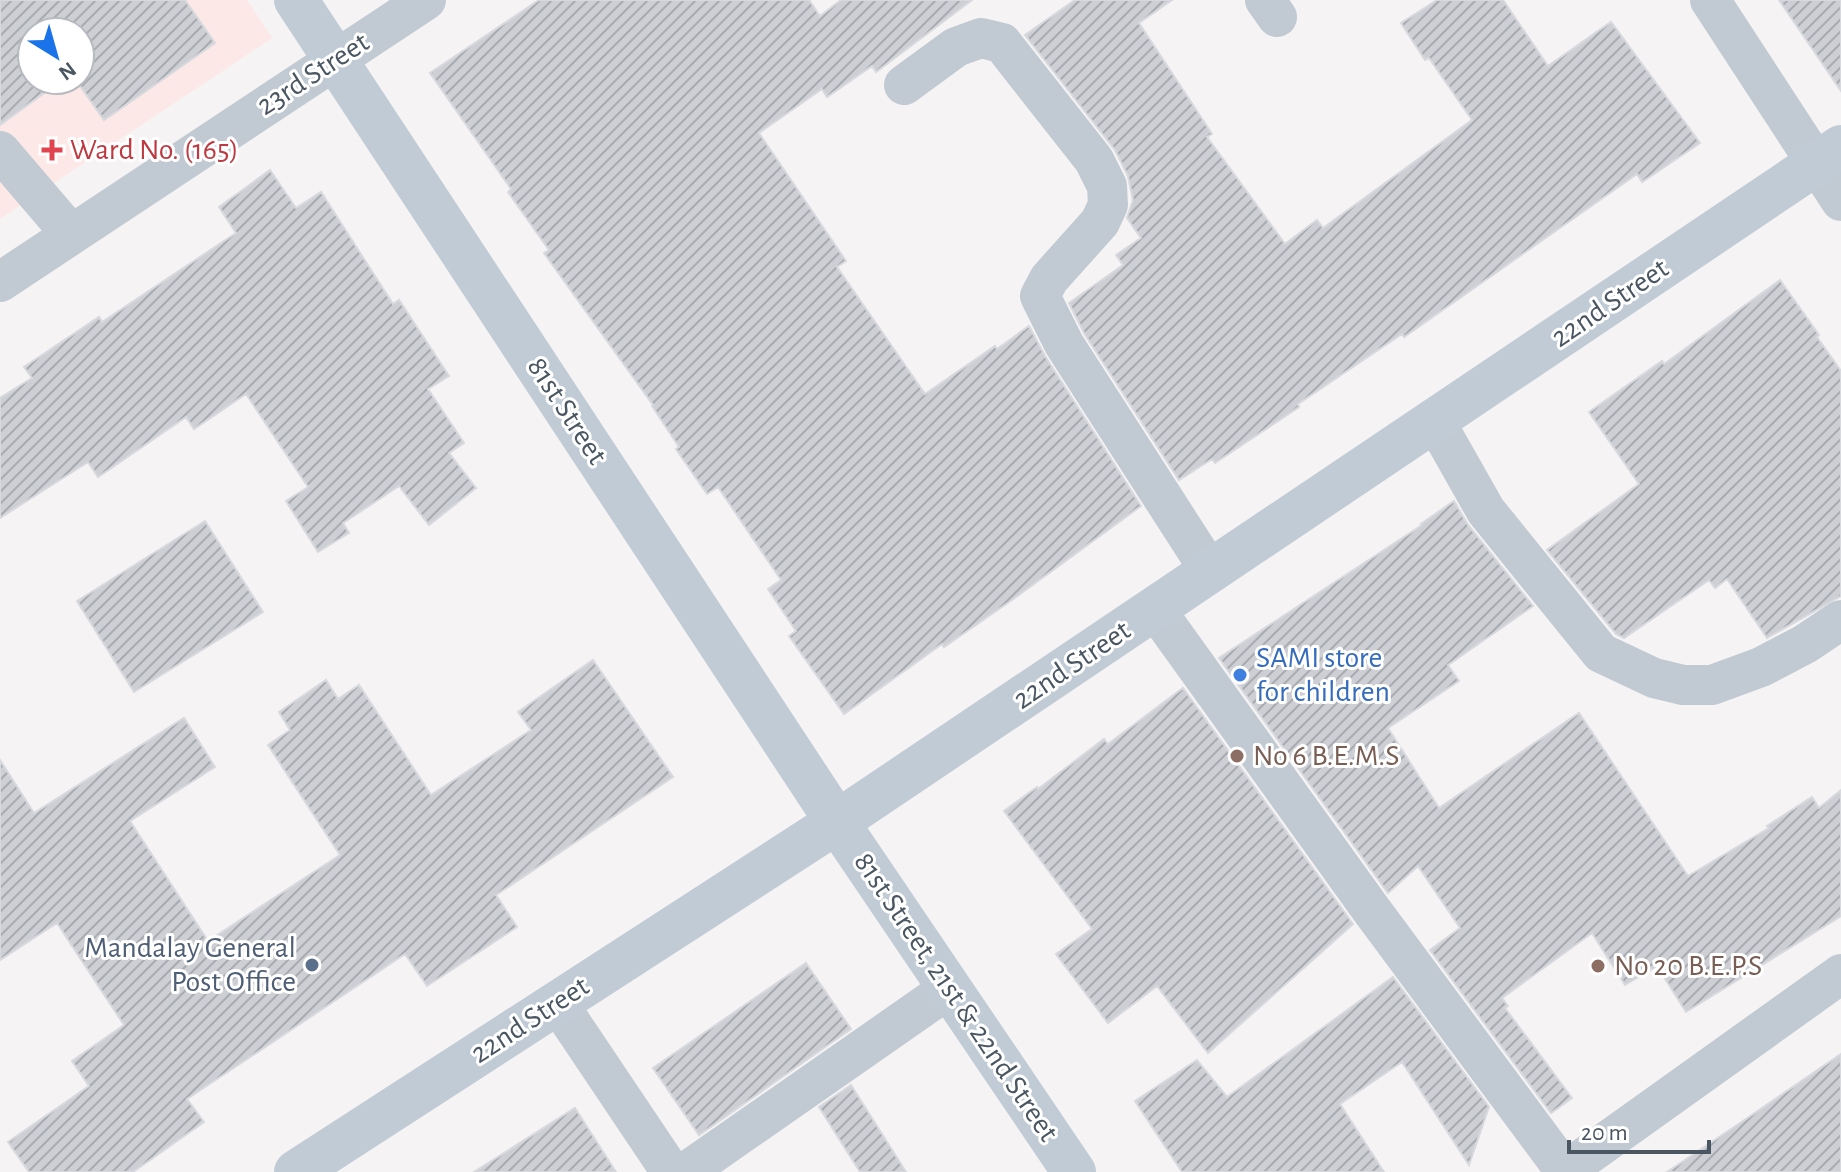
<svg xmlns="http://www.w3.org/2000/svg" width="1841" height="1172" font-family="'Alegreya Sans',sans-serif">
	<defs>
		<pattern id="building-hatch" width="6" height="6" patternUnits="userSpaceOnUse" patternTransform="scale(2)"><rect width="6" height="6" fill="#cdcfd5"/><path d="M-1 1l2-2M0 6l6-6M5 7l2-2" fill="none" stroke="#a8abb0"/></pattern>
	</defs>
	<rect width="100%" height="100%" fill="#f5f3f3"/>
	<path fill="#fce8e6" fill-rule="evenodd" d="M 0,0 L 247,0 L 272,38 L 0,219 ZM 32,32 L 80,32 L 80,80 L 32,80 Z"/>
	<path fill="url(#building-hatch)" stroke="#d7d9de" stroke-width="2" d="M 0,0 L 185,0 L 215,43 L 104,120 L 76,80 L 80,80 L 80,32 L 32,32 L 32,80 L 62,80 L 0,125 Z
		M 539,0 L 809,0 L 820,16 L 841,0 L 972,0 L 876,72 L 872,66 L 827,97 L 822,89 L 759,133 L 846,261 L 837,267 L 925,394 L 995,346 L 997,349 L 1029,326 L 1045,356 L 1141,506 L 1012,600 L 944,647 L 942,644 L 844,714 L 789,636 L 796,631 L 768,589 L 781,580 L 718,487 L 707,494 L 676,449 L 679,447 L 652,406 L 653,405 L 544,253 L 549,250 L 508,192 L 511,189 L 430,73 Z
		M 1075,0 L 1172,0 L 1139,23 L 1212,134 L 1207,137 L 1285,244 L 1317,220 L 1323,228 L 1472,120 L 1429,58 L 1425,60 L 1401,23 L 1437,0 L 1503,0 L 1548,66 L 1611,22 L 1700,143 L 1642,182 L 1637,174 L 1404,337 L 1402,334 L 1298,404 L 1299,407 L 1215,463 L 1212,459 L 1179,480 L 1084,333 L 1069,303 L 1123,265 L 1116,255 L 1141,238 L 1127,218 L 1133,200 L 1128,176 L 1115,150 L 1025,35 Z
		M 1779,0 L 1841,0 L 1841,91 Z
		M 270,170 L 296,208 L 321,192 L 393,304 L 399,300 L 449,376 L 428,389 L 464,443 L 449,453 L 476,488 L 429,525 L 399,486 L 343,523 L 349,533 L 318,552 L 286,501 L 308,487 L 246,394 L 194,429 L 186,417 L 98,477 L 88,462 L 0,518 L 0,398 L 32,378 L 24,367 L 99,317 L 102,322 L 236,233 L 219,207 Z
		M 1780,280 L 1819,335 L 1817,337 L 1841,371 L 1841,596 L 1767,638 L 1727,579 L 1715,588 L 1709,580 L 1624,638 L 1616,634 L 1547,550 L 1639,484 L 1589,412 L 1662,361 L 1664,364 Z
		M 1454,501 L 1468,525 L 1533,606 L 1448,665 L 1459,681 L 1388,728 L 1439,808 L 1579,713 L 1688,876 L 1769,828 L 1767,826 L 1812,797 L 1819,808 L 1841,790 L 1841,916 L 1686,1012 L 1657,966 L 1625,985 L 1592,933 L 1502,998 L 1508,1006 L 1505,1008 L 1572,1098 L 1551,1113 L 1430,950 L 1460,928 L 1418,866 L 1388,893 L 1219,658 L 1422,525 L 1421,524 Z
		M 205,521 L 263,612 L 134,692 L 77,601 Z
		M 593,660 L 673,777 L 496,895 L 517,927 L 427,986 L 405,954 L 187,1099 L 204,1122 L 133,1172 L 29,1172 L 8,1142 L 89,1086 L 72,1061 L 124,1025 L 57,923 L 0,960 L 0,760 L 34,813 L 184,718 L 215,767 L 130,821 L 208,941 L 340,855 L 268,745 L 290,730 L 279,712 L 326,680 L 338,699 L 359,685 L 431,795 L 531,730 L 518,712 Z
		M 1183,688 L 1353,924 L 1208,1053 L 1157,986 L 1108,1023 L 1056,954 L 1092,929 L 1004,811 L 1037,787 L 1038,789 L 1104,739 L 1108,744 Z
		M 806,963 L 851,1029 L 699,1135 L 653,1068 Z
		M 1393,977 L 1489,1107 L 1469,1165 L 1402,1062 L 1340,1104 L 1384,1172 L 1182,1172 L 1135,1101 L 1197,1060 L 1227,1097 Z
		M 1841,1054 L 1841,1172 L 1667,1172 L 1740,1123 Z
		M 851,1085 L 906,1172 L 860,1172 L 819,1107 Z
		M 575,1108 L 616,1172 L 474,1172 Z"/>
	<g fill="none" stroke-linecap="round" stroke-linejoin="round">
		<path stroke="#c1cad2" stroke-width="40" d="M 1265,0 L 1277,17
			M 1710,0 L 1841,201
			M 904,85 L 956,47 L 981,38 L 1002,43 L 1094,160 L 1107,186 L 1108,205 L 1100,222 L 1049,279 L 1040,296 L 1064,344 L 1210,571
			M 0,151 L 71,234
			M 0,282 L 426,0
			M 1435,421 L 1486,511 L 1601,653 L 1654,678 L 1683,685 L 1712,685 L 1761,667 L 1805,644 L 1841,620
			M 1155,609 L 1370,908 L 1565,1171
			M 557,1002 L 671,1172
			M 686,1172 L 950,988
			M 1564,1172 L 1841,974"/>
		<path stroke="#c1cbd6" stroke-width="44" d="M 296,0 L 837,822 L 1074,1172
			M 296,1172 L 837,822 L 1841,147"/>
	</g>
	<path fill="#e0444e" stroke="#fff" stroke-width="3" d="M48 138h8v8h8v8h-8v8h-8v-8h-8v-8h8z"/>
	<circle fill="#3f7fe0" stroke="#fff" stroke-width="3" cx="1240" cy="675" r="8"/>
	<g fill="#8d6e63" stroke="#fff" stroke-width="3">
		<circle cx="1237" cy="756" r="8"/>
		<circle cx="1598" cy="966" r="8"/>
	</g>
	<circle fill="#5c6f8a" stroke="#fff" stroke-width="3" cx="312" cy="965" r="8"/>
	<g text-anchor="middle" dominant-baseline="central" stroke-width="6" stroke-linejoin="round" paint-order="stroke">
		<g font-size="30" fill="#4a5661" stroke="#fff">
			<text transform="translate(313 74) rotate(-33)">23rd Street</text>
			<text transform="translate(1610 303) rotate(-34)">22nd Street</text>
			<text transform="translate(567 411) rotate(57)">81st Street</text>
			<text transform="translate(1072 665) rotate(-34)">22nd Street</text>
			<text transform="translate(956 997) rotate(56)">81st Street, 21st &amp; 22nd Street</text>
			<text transform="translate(530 1020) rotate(-33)">22nd Street</text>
		</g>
		<g font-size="30" fill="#be3a42" stroke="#fff" text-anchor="start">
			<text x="70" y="150">Ward No. (165)</text>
		</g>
		<g font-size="30" fill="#366cbe" stroke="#fff" text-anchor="start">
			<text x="1256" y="658">SAMI store<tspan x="1256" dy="34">for children</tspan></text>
		</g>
		<g font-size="30" fill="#785e54" stroke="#fff" text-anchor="start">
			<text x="1253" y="756">No 6 B.E.M.S</text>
			<text x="1614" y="966">No 20 B.E.P.S</text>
		</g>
		<g font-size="30" fill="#4e5e75" stroke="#fff" text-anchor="end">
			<text x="296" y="948">Mandalay General<tspan x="296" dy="34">Post Office</tspan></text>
		</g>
	</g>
	<g transform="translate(56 56) rotate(143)"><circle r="38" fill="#ffffff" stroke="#b7bbc0" stroke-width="2"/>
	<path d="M0-6L14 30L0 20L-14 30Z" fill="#1a73e8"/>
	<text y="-12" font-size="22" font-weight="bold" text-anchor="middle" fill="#4a5661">N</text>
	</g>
	<path d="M1569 1140v12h140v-12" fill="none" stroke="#4a5661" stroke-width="4"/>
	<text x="1581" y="1140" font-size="24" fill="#4a5661" stroke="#ffffff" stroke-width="6" paint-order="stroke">20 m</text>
</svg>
